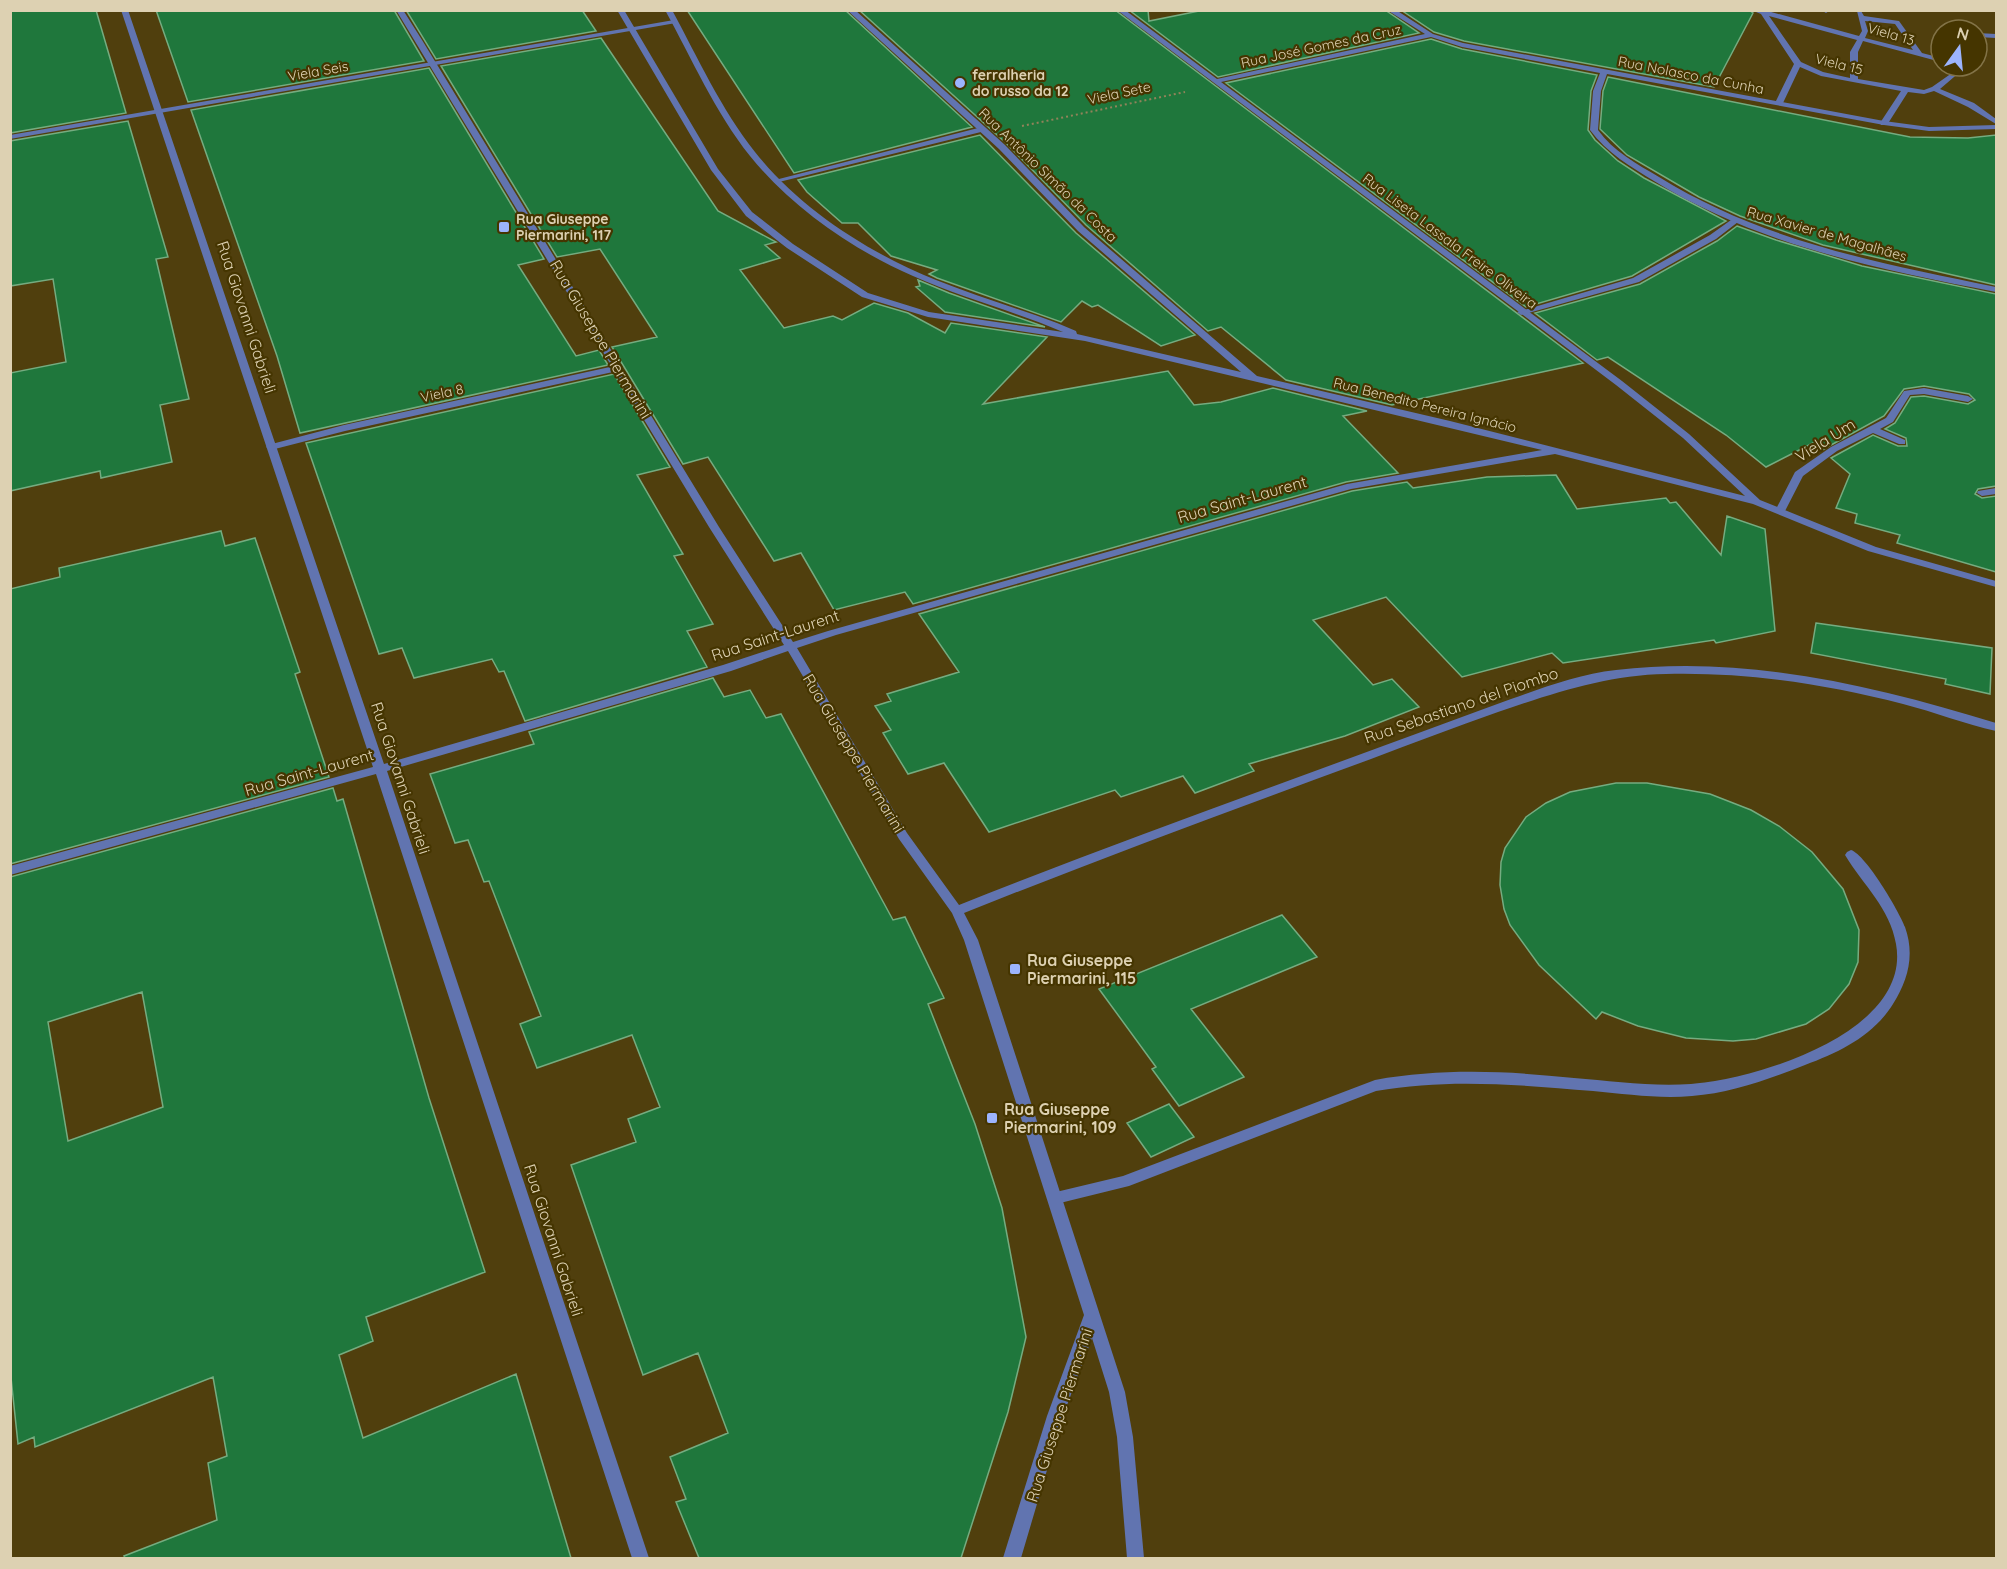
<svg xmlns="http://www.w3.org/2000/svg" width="2007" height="1569" font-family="Quicksand,sans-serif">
	<rect width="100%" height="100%" fill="#503f0d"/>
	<path fill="#1f773c" stroke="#75ac80" stroke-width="1.5" fill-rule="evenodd" d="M 10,10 L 96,10 L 126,113 L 10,133 Z
		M 156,10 L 394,10 L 424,61 L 188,102 Z
		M 406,10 L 582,10 L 596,31 L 436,59 Z
		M 687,10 L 845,10 L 972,127 L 794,173 Z
		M 859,10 L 1115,10 L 1583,363 L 1392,405 L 1286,380 L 1221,327 L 1208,331 L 1086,225 L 1006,143 Z
		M 1129,10 L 1148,10 L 1149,21 L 1204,10 L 1385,10 L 1419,33 L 1218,77 Z
		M 1401,10 L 1749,10 L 1753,13 L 1714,87 L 1464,41 L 1434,32 Z
		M 601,38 L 718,211 L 776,242 L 765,245 L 780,258 L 740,270 L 784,328 L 833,316 L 842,320 L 874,303 L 908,313 L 945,333 L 951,323 L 1047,337 L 983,404 L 1168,371 L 1194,405 L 1221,402 L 1273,388 L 1367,411 L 1343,416 L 1398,473 L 1346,482 L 913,604 L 905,592 L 834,610 L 801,553 L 774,561 L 708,457 L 683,464 L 612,347 L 657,337 L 600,249 L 557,257 L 441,66 Z
		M 1431,39 L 1462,49 L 1597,75 L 1591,91 L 1588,130 L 1595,140 L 1618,161 L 1644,178 L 1726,221 L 1632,276 L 1526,307 L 1226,83 Z
		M 429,68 L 544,259 L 518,265 L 576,356 L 599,350 L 608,365 L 300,433 L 277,356 L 191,110 Z
		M 1608,77 L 1910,137 L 1968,138 L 1996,135 L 1996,285 L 1823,245 L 1740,216 L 1699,197 L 1627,155 L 1600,129 L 1603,91 Z
		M 128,121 L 168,257 L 156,259 L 189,399 L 160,405 L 172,462 L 101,478 L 100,471 L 10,491 L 10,373 L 66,362 L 53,279 L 10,286 L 10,141 Z
		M 980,135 L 1076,233 L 1195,335 L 1161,346 L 1098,305 L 1092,307 L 1082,301 L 1061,322 L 937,278 L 929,274 L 937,270 L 891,256 L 858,223 L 842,223 L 807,192 L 798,180 Z
		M 1737,226 L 1776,240 L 1862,266 L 1996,294 L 1996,486 L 1978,489 L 1975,494 L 1982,498 L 1996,496 L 1996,572 L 1897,543 L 1900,535 L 1855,523 L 1857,514 L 1836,508 L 1850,474 L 1831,458 L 1873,435 L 1898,446 L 1907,446 L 1906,438 L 1885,429 L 1895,423 L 1911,397 L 1924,396 L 1968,404 L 1975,400 L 1969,394 L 1924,386 L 1904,389 L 1884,416 L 1822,450 L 1813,443 L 1766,467 L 1726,435 L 1608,357 L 1597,360 L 1535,313 L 1640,284 L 1717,241 Z
		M 918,280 L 949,293 L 1045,327 L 945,312 L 916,287 L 920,286 Z
		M 614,374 L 670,467 L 637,475 L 683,554 L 674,556 L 713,624 L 687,631 L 707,667 L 525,721 L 504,671 L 499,672 L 492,659 L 414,678 L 402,648 L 379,654 L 306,443 Z
		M 1556,475 L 1577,509 L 1666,498 L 1670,503 L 1676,502 L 1721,555 L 1727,516 L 1765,529 L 1775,631 L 1716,643 L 1714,640 L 1563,663 L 1552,653 L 1462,677 L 1386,597 L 1313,620 L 1373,685 L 1392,679 L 1419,707 L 1345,736 L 1249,764 L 1254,771 L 1195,793 L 1183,776 L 1121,797 L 1115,790 L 989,832 L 944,763 L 908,774 L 883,733 L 891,730 L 875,706 L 891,701 L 887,694 L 959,672 L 919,614 L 1352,491 L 1407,482 L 1413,488 L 1487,477 Z
		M 221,531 L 225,546 L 255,538 L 300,672 L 295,674 L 329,777 L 10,864 L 10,589 L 60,577 L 59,568 Z
		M 1816,623 L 1992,648 L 1990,694 L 1945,684 L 1946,679 L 1811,653 Z
		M 713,678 L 724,697 L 750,690 L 766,718 L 781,714 L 893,920 L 905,917 L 944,998 L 928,1004 L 975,1124 L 1002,1208 L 1026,1337 L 1008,1412 L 961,1558 L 699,1558 L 676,1502 L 686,1499 L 670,1457 L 728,1433 L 698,1353 L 643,1375 L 571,1165 L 636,1142 L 628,1119 L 660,1107 L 632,1035 L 537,1068 L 520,1024 L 541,1016 L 489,881 L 484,882 L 468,840 L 455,843 L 430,774 L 534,744 L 529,732 Z
		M 1616,783 L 1647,783 L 1710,794 L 1751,810 L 1779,826 L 1812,852 L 1843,889 L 1859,930 L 1858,962 L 1849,984 L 1829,1009 L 1806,1024 L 1756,1039 L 1733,1041 L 1686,1038 L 1638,1026 L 1602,1012 L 1596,1019 L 1539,965 L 1510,925 L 1504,909 L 1500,885 L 1501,862 L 1505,848 L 1526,817 L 1546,803 L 1570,792 Z
		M 333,788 L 337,801 L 343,799 L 429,1098 L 485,1272 L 366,1317 L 373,1341 L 339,1355 L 363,1438 L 516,1374 L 571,1558 L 125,1558 L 124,1556 L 217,1520 L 208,1463 L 227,1456 L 213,1377 L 35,1447 L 34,1437 L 18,1444 L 10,1368 L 10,877 ZM 142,992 L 163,1107 L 68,1141 L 48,1022 Z
		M 1282,915 L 1317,957 L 1191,1009 L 1244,1077 L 1179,1106 L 1152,1069 L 1156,1067 L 1099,989 Z
		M 1169,1104 L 1194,1137 L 1151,1157 L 1127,1123 Z"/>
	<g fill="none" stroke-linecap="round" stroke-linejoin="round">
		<path stroke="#92835a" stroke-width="2" stroke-dasharray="2 3" stroke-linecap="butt" d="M 1022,126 L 1185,92"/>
		<path fill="#6174b0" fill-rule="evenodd" d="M 1751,10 L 1764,10 L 1859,36 L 1862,31 L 1857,11 L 1861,11 L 1864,16 L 1899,21 L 1922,53 L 1941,58 L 1941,62 L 1863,41 L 1858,52 L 1858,79 L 1924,90 L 1932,87 L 1952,73 L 1950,66 L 1958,66 L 1961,71 L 1940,89 L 1974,103 L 1996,119 L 1996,124 L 1968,107 L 1934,91 L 1924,94 L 1908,92 L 1887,125 L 1881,125 L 1880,123 L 1901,91 L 1821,76 L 1800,67 L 1783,103 L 1776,105 L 1775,103 L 1794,64 L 1761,14 ZM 1769,16 L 1857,40 L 1850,52 L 1850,78 L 1823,72 L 1801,62 ZM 1865,21 L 1895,24 L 1913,50 L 1865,38 L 1868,31 Z
			M 1821,10 L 1829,10 L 1829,11 L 1826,13 Z
			M 674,20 L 676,21 L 676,23 L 10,139 L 10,135 Z
			M 1977,33 L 1996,34 L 1996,38 L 1977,37 Z
			M 982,127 L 985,127 L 985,131 L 779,182 L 775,180 Z
			M 1731,220 L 1738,222 L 1716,239 L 1639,282 L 1521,315 L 1517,312 L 1633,278 L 1710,235 Z
			M 619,365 L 622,366 L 622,370 L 345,431 L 271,450 L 266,447 L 268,445 L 344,425 Z
			M 1924,388 L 1968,396 L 1973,399 L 1968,402 L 1924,394 L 1910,395 L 1893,422 L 1880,429 L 1905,440 L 1905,444 L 1899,444 L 1873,433 L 1837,451 L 1803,476 L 1784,513 L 1776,513 L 1775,511 L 1795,472 L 1831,447 L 1886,418 L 1904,391 Z
			M 1996,488 L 1996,494 L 1982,496 L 1977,493 L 1978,491 Z
			M 1851,850 C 1866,855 1899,911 1905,927 C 1915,955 1908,980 1893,1004 C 1873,1036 1840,1052 1805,1065 C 1769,1079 1731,1093 1692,1096 C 1659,1099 1626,1094 1593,1091 C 1520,1085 1449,1078 1376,1091 L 1129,1186 L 1056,1204 L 1051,1202 L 1049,1198 L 1051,1194 L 1056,1192 L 1123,1176 L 1375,1080 C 1442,1068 1507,1071 1574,1078 C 1612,1081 1653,1087 1691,1084 C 1757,1079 1912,1032 1896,944 C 1890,908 1863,885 1845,855 L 1847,852 Z"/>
		<path fill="#6174b0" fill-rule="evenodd" d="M 121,10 L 128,10 L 384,764 L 723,665 L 784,645 L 709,527 L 396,10 L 403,10 L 422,40 L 719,527 L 793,642 L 828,631 L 1347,484 L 1542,450 L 1085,341 L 928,317 L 862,297 L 787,248 L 746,216 L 711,170 L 617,10 L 624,10 L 718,169 L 752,212 L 793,244 L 868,293 L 929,312 L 1063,332 C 1014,311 962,298 913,276 C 853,250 791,207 750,156 C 715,112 692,59 665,10 L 672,10 C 698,58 721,109 755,152 C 800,209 869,253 936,280 C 976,296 1017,308 1057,323 L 1076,331 L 1077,334 L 1241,372 L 1078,231 L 999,149 L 847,10 L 855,10 L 1005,145 L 1084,227 L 1257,376 L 1450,421 L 1745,496 L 1683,438 L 1616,385 L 1117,10 L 1125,10 L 1217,79 L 1425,34 L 1387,10 L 1396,10 L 1433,34 L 1463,43 L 1884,121 L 1929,127 L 1996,125 L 1996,129 L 1929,131 L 1884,125 L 1607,74 L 1601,91 L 1598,130 C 1613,151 1637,164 1659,177 C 1762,241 1879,263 1996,287 L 1996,292 C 1877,269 1758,245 1654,181 C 1631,167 1607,153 1590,130 L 1593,91 L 1600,73 L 1462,47 L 1431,37 L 1221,82 L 1622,381 L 1689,434 L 1760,500 L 1876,547 L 1996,581 L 1996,587 L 1868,551 L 1753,504 L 1555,454 L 1351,489 L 836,635 L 797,648 L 907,833 L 959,905 C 1099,849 1242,798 1383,746 C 1426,730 1468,715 1511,699 C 1545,687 1580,674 1616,670 C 1746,655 1873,685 1996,723 L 1996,731 C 1965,724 1934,712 1903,704 C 1825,684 1746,672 1666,674 C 1607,675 1554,693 1498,712 C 1455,727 1413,743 1371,759 C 1235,809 1099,859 964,913 L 978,940 L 1125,1392 L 1133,1437 L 1144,1558 L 1127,1558 L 1117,1437 L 1109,1392 L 1092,1338 L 1063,1416 L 1021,1558 L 1003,1558 L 1047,1416 L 1084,1315 L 964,940 L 952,913 L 899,839 L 788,651 L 731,671 L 387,771 L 649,1558 L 632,1558 L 376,774 L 10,875 L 10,866 L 373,767 Z"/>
	</g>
	<g fill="#9cb4fd" stroke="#453500" stroke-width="2">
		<circle cx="960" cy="83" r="6"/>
		<rect x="498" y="221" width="12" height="12" rx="3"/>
		<rect x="1009" y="963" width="12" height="12" rx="3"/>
		<rect x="986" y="1112" width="12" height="12" rx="3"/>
	</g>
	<g text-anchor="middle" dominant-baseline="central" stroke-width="4.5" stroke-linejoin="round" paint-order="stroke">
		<g font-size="14" fill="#ddd1b2" stroke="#453500">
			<text transform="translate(1891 34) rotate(16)">Viela 13</text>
			<text transform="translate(1321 46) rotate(-12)">Rua José Gomes da Cruz</text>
			<text transform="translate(1839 64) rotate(14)">Viela 15</text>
			<text transform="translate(318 71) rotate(-10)">Viela Seis</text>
			<text transform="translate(1691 75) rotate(11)">Rua Nolasco da Cunha</text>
			<text transform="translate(1119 93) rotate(-12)">Viela Sete</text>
			<text transform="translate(1048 175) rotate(44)">Rua Antônio Simão da Costa</text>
			<text transform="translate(1827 234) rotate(16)">Rua Xavier de Magalhães</text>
			<text transform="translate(1450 241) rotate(37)">Rua Liseta Lassala Freire Oliveira</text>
			<text transform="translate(442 393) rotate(-12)">Viela 8</text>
			<text transform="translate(1425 405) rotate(14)">Rua Benedito Pereira Ignácio</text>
		</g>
		<g font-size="14" font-weight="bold" fill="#ddd1b2" stroke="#453500" text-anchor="start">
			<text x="972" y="75">ferralheria<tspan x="972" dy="16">do russo da 12</tspan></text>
			<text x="516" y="219">Rua Giuseppe<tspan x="516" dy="16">Piermarini, 117</tspan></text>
		</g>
		<g font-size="16" fill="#ddd1b2" stroke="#453500">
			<text transform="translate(247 317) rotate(72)">Rua Giovanni Gabrieli</text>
			<text transform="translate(601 339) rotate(59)">Rua Giuseppe Piermarini</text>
			<text transform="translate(1825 440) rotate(-32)">Viela Um</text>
			<text transform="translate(1242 499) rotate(-16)">Rua Saint-Laurent</text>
			<text transform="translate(775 635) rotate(-18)">Rua Saint-Laurent</text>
			<text transform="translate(1461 705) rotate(-19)">Rua Sebastiano del Piombo</text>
			<text transform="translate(854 753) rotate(59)">Rua Giuseppe Piermarini</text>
			<text transform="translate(309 772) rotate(-16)">Rua Saint-Laurent</text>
			<text transform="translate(401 778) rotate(72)">Rua Giovanni Gabrieli</text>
			<text transform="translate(554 1240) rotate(72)">Rua Giovanni Gabrieli</text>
			<text transform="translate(1059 1415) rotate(-72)">Rua Giuseppe Piermarini</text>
		</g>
		<g font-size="16" font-weight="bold" fill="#ddd1b2" stroke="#453500" text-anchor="start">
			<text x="1027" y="960">Rua Giuseppe<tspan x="1027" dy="18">Piermarini, 115</tspan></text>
			<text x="1004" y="1109">Rua Giuseppe<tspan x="1004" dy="18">Piermarini, 109</tspan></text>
		</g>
	</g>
	<rect width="2007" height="1569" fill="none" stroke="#ddd1b2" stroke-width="24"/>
	<g transform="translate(1959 48) rotate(15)"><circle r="28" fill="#453500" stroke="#827347" stroke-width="1.5"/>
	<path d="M0-4.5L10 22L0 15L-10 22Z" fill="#9cb4fd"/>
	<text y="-9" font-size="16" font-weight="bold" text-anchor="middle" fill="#ddd1b2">N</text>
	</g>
</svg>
